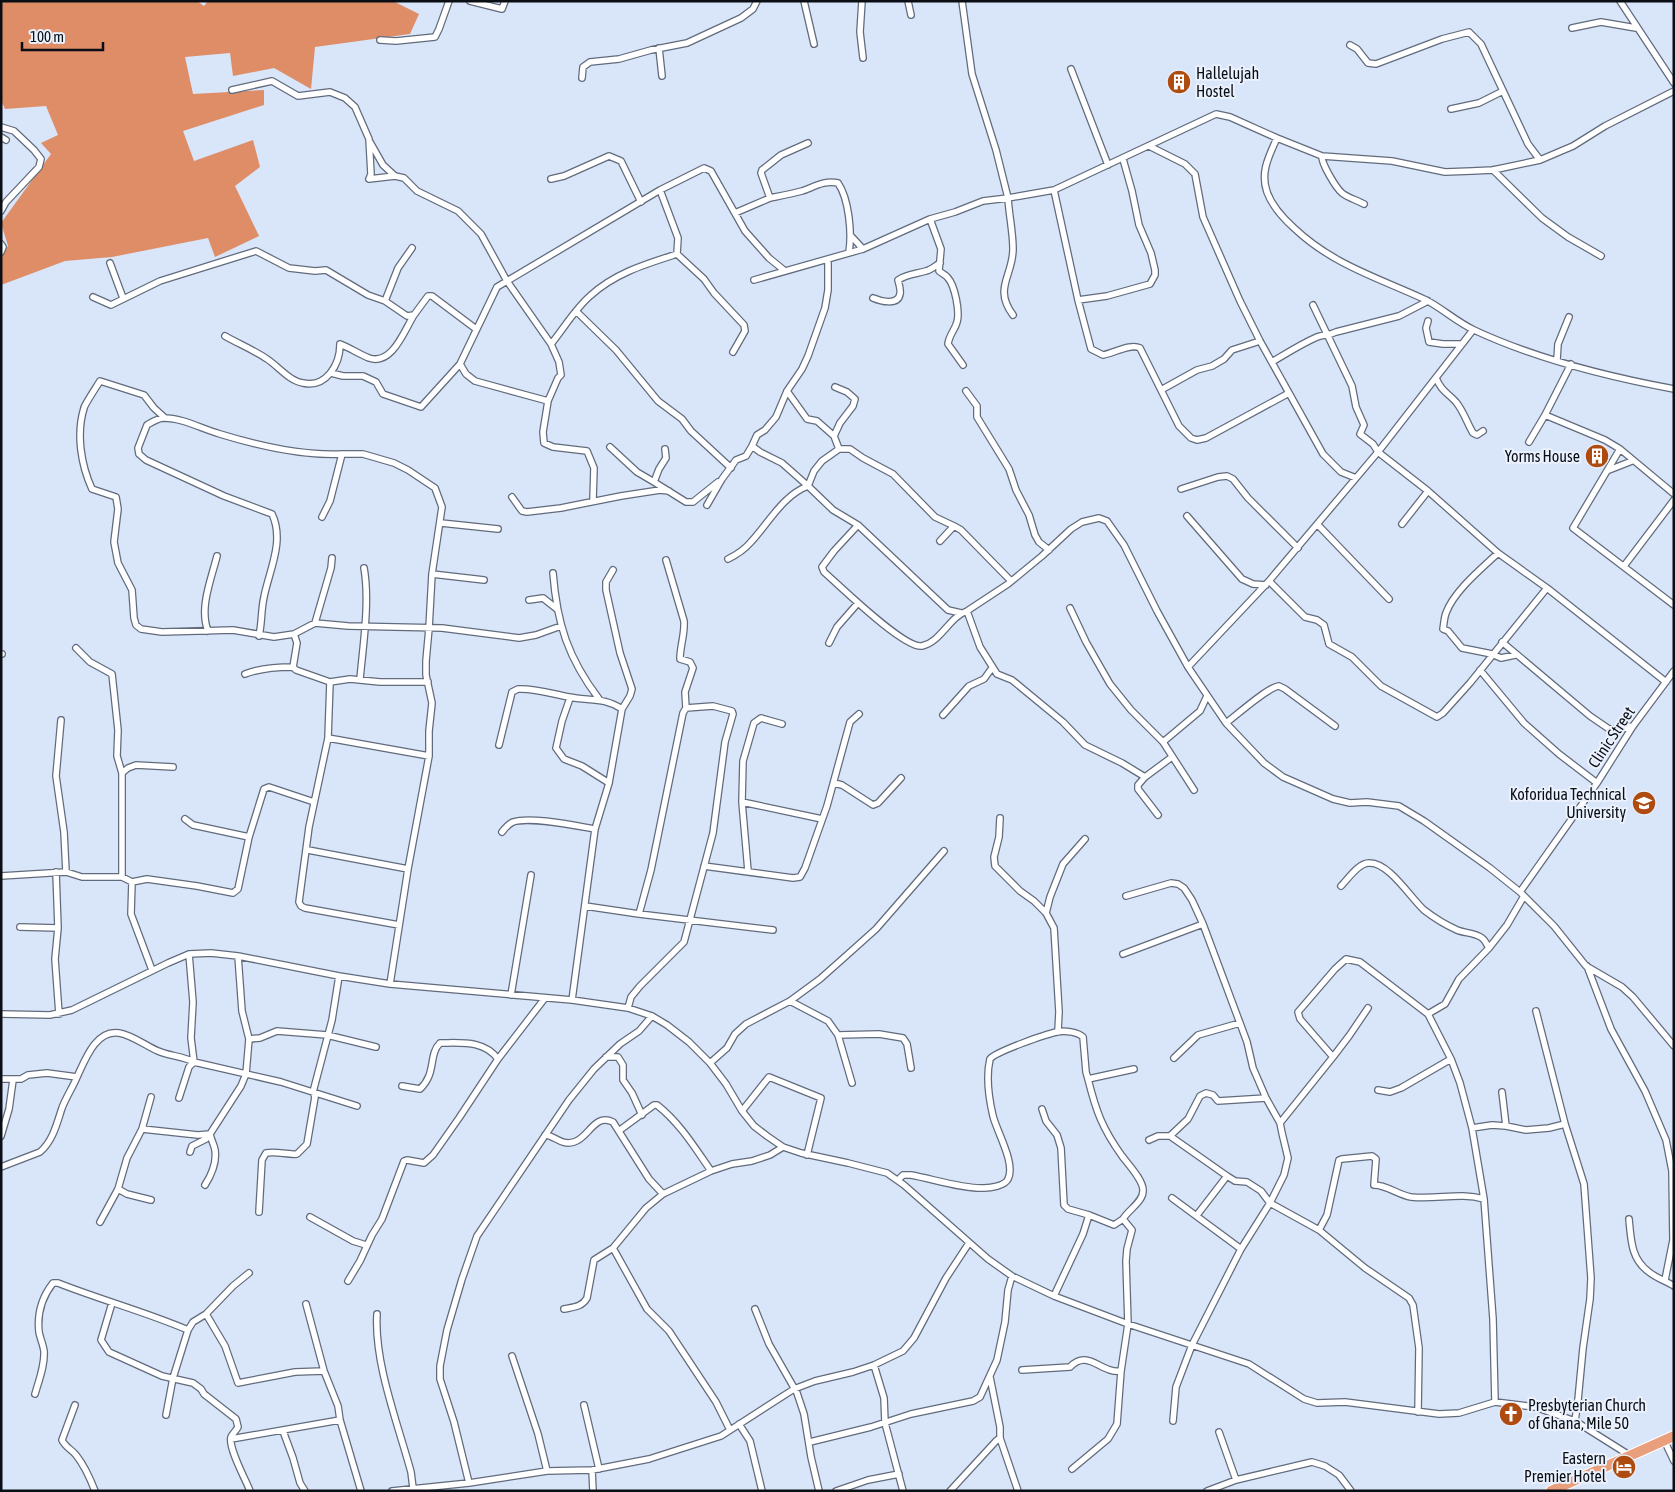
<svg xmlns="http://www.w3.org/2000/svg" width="1675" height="1492" font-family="'Asap Condensed',sans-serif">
	<rect width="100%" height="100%" fill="#d9e5f9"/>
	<path fill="#df8d67" d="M 1,1 L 197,1 L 204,6 L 208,1 L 393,1 L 419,14 L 410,34 L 315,47 L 311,89 L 274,68 L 233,76 L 230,53 L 185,57 L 193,94 L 264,90 L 264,105 L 183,131 L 194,161 L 253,140 L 260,167 L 235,186 L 259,236 L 215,257 L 208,238 L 112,257 L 65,261 L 1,285 L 1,257 L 8,246 L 1,223 L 51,154 L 41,143 L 58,135 L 46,106 L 5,109 L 1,100 Z"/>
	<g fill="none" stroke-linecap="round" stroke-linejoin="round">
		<g stroke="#616b7c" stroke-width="8">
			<path id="street" d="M 470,1 L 502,9 L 505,1
				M 804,1 L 814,44
				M 862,1 L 860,32 L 863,58
				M 908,1 L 911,15
				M 962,1 L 972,74 L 996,150 L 1008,198 L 1054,190 L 1216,114 L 1230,117 L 1277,138 L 1322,156 L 1392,161 L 1445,172 L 1472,171 L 1493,170 L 1540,160 L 1573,146 L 1605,126 L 1674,91
				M 1620,1 L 1674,83
				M 1572,28 L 1601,22 L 1636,28
				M 380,40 L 396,41 L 435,37 L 439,29 L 449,1
				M 1350,45 L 1357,49 L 1368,63 L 1376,64 L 1442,39 L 1469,32 L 1481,44 L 1528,144 L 1540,160
				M 659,48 L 662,76
				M 1071,69 L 1108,165
				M 582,78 L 583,67 L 590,62 L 619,59 L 651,50 L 687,43 L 741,18 L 753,9 L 757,1
				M 232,90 L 272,81 L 298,96 L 330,92 L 345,98 L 355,107 L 369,139 L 371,174 L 369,179 L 395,176 L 404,178 L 417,191 L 458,211 L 481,234 L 507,281 L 551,344
				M 1451,109 L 1479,103 L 1503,91
				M 1,127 L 14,131 L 34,150 L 41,159 L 39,167 L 6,202 L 1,211
				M 1,137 L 6,140
				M 1277,138 C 1269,156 1260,172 1267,192 C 1272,206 1283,218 1294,228 C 1333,265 1379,278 1426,300 C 1443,309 1457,322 1474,330 C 1534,358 1609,377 1674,389
				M 370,142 L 383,165 L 395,176
				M 808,143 L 781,155 L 762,170 L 761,173 L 770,198 C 780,196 791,194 802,191 C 814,187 824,180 838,183 C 849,199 852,233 849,252
				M 1149,146 L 1185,164 L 1195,174 L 1203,217 L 1240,301 L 1260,341 L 1323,454 L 1341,472 L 1356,478
				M 1322,156 C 1321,163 1336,188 1342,193 C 1348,198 1357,200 1364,204
				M 1493,170 L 1542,218 L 1568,237 L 1601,256
				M 551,179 L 564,176 L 609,156 L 621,161 L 641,202
				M 660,190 L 678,238 L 677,254
				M 1054,190 L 1078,300 L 1091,349 L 1103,355 C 1114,353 1131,343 1140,348 L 1179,426 L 1191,438 L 1197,440 L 1206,438 L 1289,393
				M 735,213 L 770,198
				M 930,219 L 941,249 L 939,271 C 941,273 946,275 948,278 C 955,286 960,312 957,322 C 955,330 949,335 948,344 L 963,365
				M 851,236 L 863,249
				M 1,244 L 3,247 L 1,252
				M 110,263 L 123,298
				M 754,280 L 863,249 L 930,219 L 955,212 L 983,201 L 1008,198 C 1009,215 1013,232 1013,249 C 1013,276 993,288 1013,315
				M 93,297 L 111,305 L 160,281 L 256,251 L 289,268 L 315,271 L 326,270 L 368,295 L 385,301 L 407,316 L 414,315 L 428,296 L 432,296 L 476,329
				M 873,298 C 880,301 898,306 900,294 C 901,290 899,284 898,280 C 907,274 916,274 926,271 C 931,270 935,266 940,263
				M 1078,300 L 1107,296 L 1150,284 L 1155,275 L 1155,270 L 1151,253 L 1139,225 L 1132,191 L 1123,159
				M 385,301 L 398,268 L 412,248
				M 576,311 L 616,350 L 658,401 L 682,419 L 691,431 L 731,468
				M 1428,321 L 1426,328 L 1429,342 L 1443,344 L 1462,344
				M 1473,330 L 1378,452 L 1428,491 L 1498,553 L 1547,588 L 1666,682
				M 225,336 C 239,344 254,350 267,359 C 278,366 289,381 303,383 C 326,388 340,365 340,344 C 350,348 359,354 369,358 C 392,366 404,331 414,315
				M 1557,360 L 1558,344 L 1569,317
				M 1272,362 C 1287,353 1301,344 1317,337 C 1324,334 1328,336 1336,332 L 1399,316 L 1428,301
				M 460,364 L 466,374 L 475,381 L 548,401 L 558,378 L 561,375 L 559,362 L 551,344 C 564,328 575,309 590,296 C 615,273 646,264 677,254 L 704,279 L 714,293 L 744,325 L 745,331 L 733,352
				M 1571,364 L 1545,415 L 1605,440 L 1620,449 L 1674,494
				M 331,373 L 343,376 L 363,376 L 376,382 L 383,394 L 421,407 L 460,364 L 497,287 L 660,190 L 704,168 L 711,171 L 745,231 L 769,258 L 785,271
				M 1436,378 C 1442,392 1447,392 1456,402 C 1464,412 1467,423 1473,433 L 1477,435 L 1483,431
				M 835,387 L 847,392 L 855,399 L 853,406 L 840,423 L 834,436 L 839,449
				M 1161,390 L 1197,370 L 1212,366 L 1224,359 L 1232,350 L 1260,341
				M 787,391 L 807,419 L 817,421 L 834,436
				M 966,391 L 977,406 L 977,417 L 1009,469 L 1016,490 L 1029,515 L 1035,535 L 1039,542 L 1049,550
				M 548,401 L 543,432 L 544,443 L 553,447 L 587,451 L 594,468 L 593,500
				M 165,418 L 154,408 L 144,395 L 100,381 C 97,386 85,404 84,408 C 76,434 81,465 92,489 L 116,497 L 118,509 L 114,542 L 118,563 L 132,590 L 134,618 L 136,625 L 141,629 L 162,632 L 233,630 L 274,637 L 294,634 L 315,623 L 348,626 L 442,628 L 519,638 L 536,635 L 561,626
				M 1529,442 L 1545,415
				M 752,446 L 757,435 L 765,430 L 776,417 L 787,391 L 802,369 L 808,356 L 825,308 L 828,290 L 828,260
				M 610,447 L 637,472 L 654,482
				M 665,449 L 666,458 L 659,469 L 654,482 L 686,502 L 693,502 L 718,482
				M 1620,449 L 1573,528 L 1674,605
				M 342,454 L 363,454 L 394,463 L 408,470 L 435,488 L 442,507 L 432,574 L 429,628 L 426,661 L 426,675 L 432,703 L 429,731 L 429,756 L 408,869 L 390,984
				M 1609,470 L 1632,461
				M 1181,489 L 1218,477 L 1227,476 L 1233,479 L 1248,498 L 1298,548
				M 512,497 L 522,511 L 527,512 L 561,508 L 621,496 L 660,490 L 669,491
				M 707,505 L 722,479 L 736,460 L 746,456 L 752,446 L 760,452 L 782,463 L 808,486 L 833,510 L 858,525 L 948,610 L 961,613
				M 1187,516 L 1242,579 L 1253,584 L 1266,585
				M 441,523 L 498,529
				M 1402,524 L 1428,491
				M 858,525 L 834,551 L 822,567 L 824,572 C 839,585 904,649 922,646 C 941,642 949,617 967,611 L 1008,584 L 1042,556 L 1071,529 L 1082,522 L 1099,518 L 1107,521 L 1124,545 L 1157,611 L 1188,667 L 1269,581 L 1378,452 L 1373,444 L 1360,434 L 1364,425 L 1356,407 L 1352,386 L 1313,305
				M 1318,525 L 1389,599
				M 940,541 L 954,526 L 961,530 L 1011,581
				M 1498,553 C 1481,569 1454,591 1446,613 C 1444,618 1444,624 1443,629 L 1448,631 L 1462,648 L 1492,654 L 1501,658 L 1515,655
				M 728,559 C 736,555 744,550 750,543 C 768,524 783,495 808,486 L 814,471 L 822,461 L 839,449 L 850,449 L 863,458 L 893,474 L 935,517 L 954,526
				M 666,560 L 684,621 C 685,634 680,646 680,659 L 690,662 L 693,668 L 685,692 L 686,708 L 683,713 L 651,870 L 639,914 L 773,930
				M 1624,566 L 1674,500
				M 553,573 C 557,624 568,658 599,699
				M 432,574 L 484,580
				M 1269,581 L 1305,617 L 1317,620 L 1324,625 L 1329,644 L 1352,657 L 1381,686 L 1437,717 L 1443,713 L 1470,683 L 1547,588
				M 529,600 L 543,598 L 557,609
				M 1070,608 L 1086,642 L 1110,684 L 1131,710 L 1163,742 L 1194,790
				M 967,611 L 980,647 L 997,674 L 1012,680 L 1063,722 L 1085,745 L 1122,763 L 1145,777
				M 315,623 L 331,568 L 332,558
				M 208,631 C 199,608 211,580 217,556
				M 294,634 L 297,643 L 293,667 L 296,670 L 330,682 L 350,679 L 380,682 L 428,682
				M 259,636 C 262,623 261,610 264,597 C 269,571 285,541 272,514 L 224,496 L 146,460 L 139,454 L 138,448 L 147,425 C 152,422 158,418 164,418 C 183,418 202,429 220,434 C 259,446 301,456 342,454 L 330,501 L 322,517
				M 1502,642 L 1590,716 L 1609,729 L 1619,729 L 1633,726
				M 829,643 L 837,627 L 858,603
				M 76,648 L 90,662 L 112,674 L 118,730 L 117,756 L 122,773 L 122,877
				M 1,654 L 2,654
				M 1188,667 L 1226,723 L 1264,763 L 1283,777 L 1333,799 L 1350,803 L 1367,802 L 1399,806 L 1424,821 L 1490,868 L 1520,892 L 1554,926 L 1586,966 L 1622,987 L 1633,997 L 1674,1046
				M 1480,670 L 1524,723 L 1559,754 L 1597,783
				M 245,674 C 261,668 276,667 293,667
				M 360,679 C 363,646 370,601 364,568
				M 330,682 L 328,738 L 309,827 L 299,902 L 301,906 L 305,908 L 399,925
				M 570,698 L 562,721 L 556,748 L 564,759 L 582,766 L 609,783
				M 943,715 L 969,686 L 984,679 L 992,668
				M 61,720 L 56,776 L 64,832 L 66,872
				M 1226,723 C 1237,715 1268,687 1279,686 L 1285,689 L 1335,726
				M 328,738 L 429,756
				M 1163,742 L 1200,711 L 1207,696
				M 499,745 L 512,692 L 518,689 C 535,688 552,694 569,697 C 589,701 604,697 622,709
				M 122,773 L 128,768 L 136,765 L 173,767
				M 834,783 L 842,785 L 873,805 L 878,803 L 901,778
				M 742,802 L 743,761 L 754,723 L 761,718 L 782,724
				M 1158,815 L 1138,789 L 1138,785 L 1145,777 L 1172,757
				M 1000,818 L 999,837 L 994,857 L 995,866 L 1020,891 L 1034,901 L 1046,913 L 1054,928 L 1059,1012 L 1058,1031
				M 185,819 L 193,825 L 249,837
				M 502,832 C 505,828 508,824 513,822 C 530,816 577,826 595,829
				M 308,850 L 408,869
				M 704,866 L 793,878 L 800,877 L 805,868 L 827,806 L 850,722 L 859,714
				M 748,871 L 742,802 L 822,819
				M 56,872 L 58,928 L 55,959 L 59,1014
				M 1,876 L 66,872 L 82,877 L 122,877 L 132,882 L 147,879 L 197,886 L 233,893 L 238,889 L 249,837 L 264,789 L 269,787 L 314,802
				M 132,882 L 131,914 L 152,970
				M 1341,886 C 1348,879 1359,862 1370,863 C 1389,863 1410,897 1424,910 C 1433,917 1446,925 1457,930 C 1464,933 1476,933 1482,938 C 1485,940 1487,945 1489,948 L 1459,979 L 1445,1004 L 1428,1014
				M 1520,892 L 1597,783 L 1633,726 L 1674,671
				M 1126,896 L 1171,883 L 1178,884 L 1184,888 L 1192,900 L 1203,924 L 1247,1042 L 1253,1068 L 1266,1098 L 1280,1123 L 1282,1133 L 1288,1158 L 1284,1175 L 1270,1203 L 1241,1249 L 1192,1345 L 1176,1387 L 1173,1421
				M 585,906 L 639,914
				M 1046,913 L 1050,897 L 1063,864 L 1085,839
				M 20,927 L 58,928
				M 1489,948 L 1507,925 L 1524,896
				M 1123,954 L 1203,924
				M 1587,966 L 1611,1029 L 1645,1091 L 1666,1140 L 1672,1171 L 1673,1240 L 1665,1280
				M 511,995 L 531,875
				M 572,1000 L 595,829 L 609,783 L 622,709 L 630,696 L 632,689 L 620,653 L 606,590 L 606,582 L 613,570
				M 790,1001 L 828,1021 L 838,1035 L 852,1083
				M 628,1008 L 631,997 L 640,986 L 684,942 L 713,833 L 725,742 L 733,714 L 732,711 L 713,706 L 686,708
				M 1536,1011 L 1565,1124 L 1584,1184 L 1591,1278 L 1590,1299 L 1583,1348 L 1578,1400 L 1575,1421
				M 1,1014 L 50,1015 L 72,1010 L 168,963 L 189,954 L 211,953 L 238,956 L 339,976 L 390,984 L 572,1000 L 628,1008 L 652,1016 L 667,1025 L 689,1042 L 710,1063 L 726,1084 L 742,1111 L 754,1126 L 767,1136 L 783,1147 L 801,1153 L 848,1163 L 887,1173 L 904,1185 L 988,1259 L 1012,1276 L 1054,1296 L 1128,1324 L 1249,1364 L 1304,1399 L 1317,1403 L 1345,1402 L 1439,1414 L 1459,1413 L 1495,1402 L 1535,1407 L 1575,1421 L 1629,1455
				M 838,1035 L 879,1034 L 903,1038 L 907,1044 L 911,1068
				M 249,1039 L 260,1038 L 277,1031 L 327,1035 L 376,1047
				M 606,1057 L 618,1057 L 623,1065 L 623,1080 L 632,1093 L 642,1115
				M 1333,1057 L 1349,1036 L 1368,1008
				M 1174,1058 L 1198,1035 L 1240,1023
				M 710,1063 L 727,1048 L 735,1034 L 746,1024 L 790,1001 L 820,979 L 847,955 L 876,929 L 944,851
				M 1,1079 L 21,1079 L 28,1075 L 47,1073 L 77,1077
				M 1088,1079 C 1096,1111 1102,1128 1122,1156 C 1128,1164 1144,1181 1143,1191 C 1143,1202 1128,1210 1123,1219
				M 402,1086 L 420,1089 C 437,1073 428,1055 440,1043 C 462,1043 484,1040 498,1059
				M 1378,1090 L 1390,1092 L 1401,1088 L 1451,1059
				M 1502,1092 L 1506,1126
				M 151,1097 L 142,1129 L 127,1158 L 118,1189 L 127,1194 L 151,1200
				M 179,1098 L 189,1067 L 194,1062 L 281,1082 L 357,1106
				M 1042,1109 L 1046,1121 L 1057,1135 L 1061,1148 L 1064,1205 L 1068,1209 L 1089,1215 L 1083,1234 L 1054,1296
				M 742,1111 L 769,1077 L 821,1098 L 807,1155
				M 1280,1123 L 1333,1057 L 1300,1019 L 1298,1012 L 1335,969 L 1346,959 L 1360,962 L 1428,1014 L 1451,1059 L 1460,1083 L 1472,1128 L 1484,1199 L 1493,1319 L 1495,1402
				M 1472,1128 L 1492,1125 L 1506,1126 L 1526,1130 L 1549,1128 L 1565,1124
				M 142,1129 L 198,1135 L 210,1134 L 241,1086 L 246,1074 L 249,1039 L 242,1011 L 238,956
				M 620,1130 L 654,1105 L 657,1105 C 680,1123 695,1148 711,1171
				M 545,1135 C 556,1136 561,1146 574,1142 C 589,1138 594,1113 613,1122 L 649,1179 L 663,1194
				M 1,1136 L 9,1109 L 13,1080
				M 1170,1136 L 1188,1119 L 1200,1096 L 1206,1093 L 1213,1095 L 1218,1101 L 1266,1098
				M 1149,1140 L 1158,1136 L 1170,1136 L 1227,1176 L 1235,1181 L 1247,1182 L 1261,1191 L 1270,1203 L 1319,1230 L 1365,1268 L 1409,1298 L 1413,1305 L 1419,1348 L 1418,1412
				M 190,1152 L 192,1146 L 206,1139 L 210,1134 C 211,1140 214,1144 215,1150 C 217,1163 212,1174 205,1185
				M 1,1167 L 40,1152 C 53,1141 57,1123 62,1108 C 66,1097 73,1087 77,1077 C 85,1060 96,1029 119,1033 C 132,1035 146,1046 158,1051 C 169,1056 183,1056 194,1062 L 191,1038 L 193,1002 L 189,954
				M 898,1180 L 903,1175 L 911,1175 C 933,1179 963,1189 984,1188 C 990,1188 1005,1186 1008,1179 C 1016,1164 997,1132 993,1116 C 989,1099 986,1076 990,1059 C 995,1052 1046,1034 1057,1032 C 1064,1030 1078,1032 1083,1037 L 1086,1072 L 1088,1079 L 1134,1069
				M 1172,1198 L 1241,1249
				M 259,1212 L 262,1160 L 266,1153 C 277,1151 287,1155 297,1154 L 307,1144 L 315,1097 L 313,1092 L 332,1020 L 339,976
				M 1197,1215 L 1227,1176
				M 310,1217 L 353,1241 L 366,1245
				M 1629,1219 C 1631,1240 1631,1259 1649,1272 C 1656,1278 1666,1281 1674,1286
				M 100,1222 L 118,1189
				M 1319,1230 L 1327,1215 L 1339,1160 L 1342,1159 L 1372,1156 L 1376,1159 L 1374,1185 C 1387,1185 1398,1195 1411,1197 C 1436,1200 1460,1192 1484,1199
				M 613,1248 L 647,1309 L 669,1331 L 716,1402 L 730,1430
				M 348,1281 L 360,1261 L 372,1235 L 382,1219 L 404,1161 L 407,1160 L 424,1163 L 433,1155 L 459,1118 L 498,1059 L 545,998
				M 112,1303 L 101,1340 L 109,1352 L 162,1376 L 193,1383 L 201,1389 L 204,1394 L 236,1419 L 238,1427 C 236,1431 232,1434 231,1437 C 228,1448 246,1480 250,1491
				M 306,1304 L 324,1371 L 338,1406 L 340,1420 L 361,1491
				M 564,1309 C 574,1307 582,1307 587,1298 L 594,1260 L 613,1248 L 646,1208 L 663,1194 L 711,1171 L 732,1164 L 752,1161 L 770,1155 L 783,1147
				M 755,1309 L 769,1344 L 797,1393 L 804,1414 L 811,1457 L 819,1491
				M 206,1314 L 225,1346 L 238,1383 L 295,1372 L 324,1371
				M 377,1314 C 374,1363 398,1424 411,1472 L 413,1488
				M 512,1356 L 538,1434 L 547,1471
				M 874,1365 L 884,1398 L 885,1423 L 903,1491
				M 1022,1370 L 1070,1367 C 1088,1348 1101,1374 1121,1371
				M 990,1377 L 1000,1427 L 1000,1438 L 1018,1491
				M 35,1394 C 39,1380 45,1365 44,1351 C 43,1344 40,1338 39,1332 C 37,1314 42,1297 53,1283 L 58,1283 C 101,1300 146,1312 188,1330
				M 75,1405 L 62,1440 C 65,1447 71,1449 76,1455 C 84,1465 90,1478 95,1491
				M 584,1405 L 599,1469
				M 166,1415 L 173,1378 L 188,1330 L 193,1322 L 206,1314 L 233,1286 L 249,1273
				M 739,1424 L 750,1441 L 762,1491
				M 283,1431 L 293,1458 L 300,1483 L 305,1491
				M 1219,1432 L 1236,1480
				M 231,1439 L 340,1420
				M 1664,1440 L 1674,1461
				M 810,1442 L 871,1427 L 911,1414 L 973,1401 L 980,1397 L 997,1360 L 1005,1322 L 1008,1290 L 1012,1276
				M 1072,1469 L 1108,1439 L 1117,1424 L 1121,1371 L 1128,1324 L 1126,1261 L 1127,1249 L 1132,1230 L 1123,1219 L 1114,1225 L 1089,1215
				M 592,1470 L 593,1491
				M 469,1483 L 454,1422 L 440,1379 L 440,1366 L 447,1330 L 462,1279 L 477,1236 L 569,1100 L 594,1069 L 620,1044 L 639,1031 L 652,1016
				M 392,1491 L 469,1483 L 547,1471 L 592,1470 L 649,1459 L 721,1436 L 794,1389 L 815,1381 L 853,1372 L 874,1365 L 903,1351 L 914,1338 L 946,1278 L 969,1243
				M 836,1491 L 868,1480 L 899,1474
				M 950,1491 L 996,1441 L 1000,1438
				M 1207,1491 L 1236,1480 L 1312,1462 L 1325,1466 L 1339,1475 L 1351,1491"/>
		</g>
		<g stroke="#fff" stroke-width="12">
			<path id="highway" d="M 1551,1491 L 1674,1436"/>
		</g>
		<use href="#street" stroke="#fff" stroke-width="5.5"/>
		<use href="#highway" stroke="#ea9f7c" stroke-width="10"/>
	</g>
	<defs>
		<g id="building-disc" transform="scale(1.25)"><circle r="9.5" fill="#ae4b10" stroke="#ebf2fe"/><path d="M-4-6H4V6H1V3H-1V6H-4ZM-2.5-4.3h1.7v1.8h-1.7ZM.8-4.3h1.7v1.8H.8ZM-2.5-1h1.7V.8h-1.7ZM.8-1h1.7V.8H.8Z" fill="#fff"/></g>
		<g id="school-disc" transform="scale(1.25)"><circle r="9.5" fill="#ae4b10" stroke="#ebf2fe"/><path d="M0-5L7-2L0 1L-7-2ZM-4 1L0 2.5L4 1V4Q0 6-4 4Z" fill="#fff"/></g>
		<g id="church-disc" transform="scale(1.25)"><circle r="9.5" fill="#ae4b10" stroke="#ebf2fe"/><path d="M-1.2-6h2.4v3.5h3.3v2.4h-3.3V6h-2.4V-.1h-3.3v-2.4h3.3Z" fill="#fff"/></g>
		<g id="hotel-disc" transform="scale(1.25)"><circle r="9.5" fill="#ae4b10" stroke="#ebf2fe"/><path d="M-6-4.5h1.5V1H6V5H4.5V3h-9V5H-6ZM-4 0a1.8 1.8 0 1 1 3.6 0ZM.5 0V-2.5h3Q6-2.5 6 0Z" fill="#fff"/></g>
	</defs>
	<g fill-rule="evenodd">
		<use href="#building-disc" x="1179" y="82"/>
		<use href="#building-disc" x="1597" y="456"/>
		<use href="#school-disc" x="1644" y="803"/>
		<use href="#church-disc" x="1511" y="1414"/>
		<use href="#hotel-disc" x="1624" y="1467"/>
	</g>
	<g text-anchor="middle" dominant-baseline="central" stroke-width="4" stroke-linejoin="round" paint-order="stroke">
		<g font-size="16" fill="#0a0e15" stroke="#ebf2fe" text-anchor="end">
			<text x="1196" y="73" text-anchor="start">Hallelujah<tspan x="1196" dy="18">Hostel</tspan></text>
			<text x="1580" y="456">Yorms House</text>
			<text x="1626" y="794">Koforidua Technical<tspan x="1626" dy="18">University</tspan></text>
			<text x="1528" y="1405" text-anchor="start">Presbyterian Church<tspan x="1528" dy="18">of Ghana, Mile 50</tspan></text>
			<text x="1606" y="1458">Eastern<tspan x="1606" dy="18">Premier Hotel</tspan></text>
		</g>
		<g font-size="16" fill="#0a0e15" stroke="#ebf2fe">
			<text transform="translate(1611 737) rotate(-56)">Clinic Street</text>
		</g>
	</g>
	<rect width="1675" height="1492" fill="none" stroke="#0a0e15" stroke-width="5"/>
	<path d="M22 42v8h81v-8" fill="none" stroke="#0a0e15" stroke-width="2.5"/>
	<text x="30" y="42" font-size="15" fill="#0a0e15" stroke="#ebf2fe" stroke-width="4" paint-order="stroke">100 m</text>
</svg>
